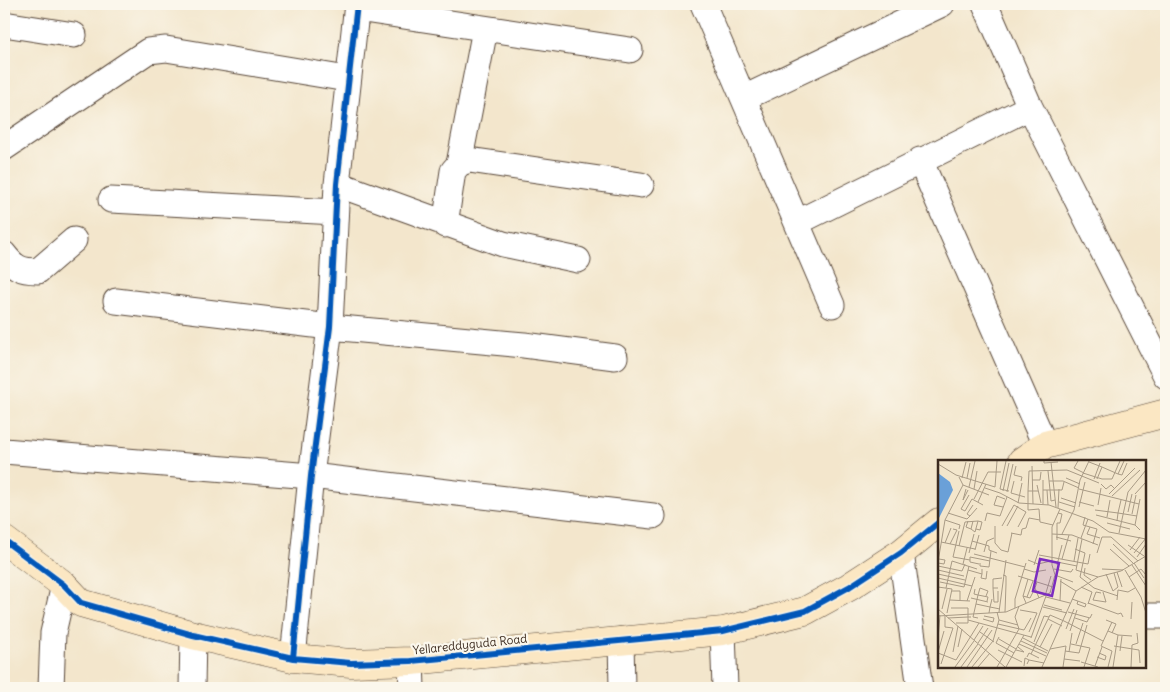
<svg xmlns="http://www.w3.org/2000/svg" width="1170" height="692" font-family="Delius,sans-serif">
	<rect width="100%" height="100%" fill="#fbf7ec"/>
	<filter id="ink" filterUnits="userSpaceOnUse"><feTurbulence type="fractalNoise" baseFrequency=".02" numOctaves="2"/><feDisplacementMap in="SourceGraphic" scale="10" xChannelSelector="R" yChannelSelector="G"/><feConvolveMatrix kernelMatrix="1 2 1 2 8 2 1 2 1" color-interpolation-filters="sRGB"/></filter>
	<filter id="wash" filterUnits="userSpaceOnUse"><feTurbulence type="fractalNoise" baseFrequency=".0096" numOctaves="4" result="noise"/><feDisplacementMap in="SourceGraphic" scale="20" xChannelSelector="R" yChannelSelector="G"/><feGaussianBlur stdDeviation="1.12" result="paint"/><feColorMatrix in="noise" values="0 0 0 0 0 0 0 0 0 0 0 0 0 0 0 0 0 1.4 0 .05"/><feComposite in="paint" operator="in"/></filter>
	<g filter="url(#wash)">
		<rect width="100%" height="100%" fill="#f3e6cc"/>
	</g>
	<g filter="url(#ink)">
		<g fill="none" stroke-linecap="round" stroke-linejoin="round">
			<g stroke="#574638" stroke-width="27">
				<path id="street" d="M 703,4 L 832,305
					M 985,4 L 1030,107 L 1166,376
					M 357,9 L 630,50
					M 4,24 L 74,35
					M 744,98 L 942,4
					M 4,148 L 148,51 L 166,49 L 347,79
					M 920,160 L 1045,445
					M 459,164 L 485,29
					M 337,184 L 503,244 L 578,260
					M 111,200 L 335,212
					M 798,222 L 1030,107
					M 445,225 L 453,171 L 459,164 L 469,160 L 641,185
					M 4,254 C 14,267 20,271 38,271 L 74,240
					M 116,301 L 330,327 L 524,345 L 615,357
					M 4,451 L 311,476 L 653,516
					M 901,553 L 920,688
					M 1144,616 L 1166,616
					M 723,631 L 725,688
					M 621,640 L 622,688
					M 293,658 L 311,476 L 330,327 L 337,184 L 357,4
					M 411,661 L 412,688
					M 51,688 L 53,633 L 64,585
					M 192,688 L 193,635"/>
			</g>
			<g stroke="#574638" stroke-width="29">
				<path id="secondary" d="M 1022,461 L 1045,445 L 1166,413
					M 4,540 L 64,585 L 81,603 L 193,635 L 293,658 L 351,663 L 411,661 L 723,631 L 805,611 L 849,587 L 901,553 L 939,522"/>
			</g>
			<use href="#street" stroke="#fff" stroke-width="25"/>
			<use href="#secondary" stroke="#fbe7c3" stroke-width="28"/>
			<g stroke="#fbf7ec" stroke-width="9">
				<path id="cycleway" d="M 4,540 L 64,585 L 81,603 L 193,635 L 293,658 L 351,663 L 411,661 L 723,631 L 805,611 L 849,587 L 901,553 L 939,522
					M 293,658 L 311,476 L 330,327 L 337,184 L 357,4"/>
			</g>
			<use href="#cycleway" stroke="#0057b8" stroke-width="6"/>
		</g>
	</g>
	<g text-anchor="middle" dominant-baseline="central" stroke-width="4.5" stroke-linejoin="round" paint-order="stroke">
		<g font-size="12" fill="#3b2a1e" stroke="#fbf7ec">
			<text transform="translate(470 644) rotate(-6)">Yellareddyguda Road</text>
		</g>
	</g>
	<g transform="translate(938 460)">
		<rect width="208" height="208" fill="#f3e6cc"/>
		<path d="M 0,13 L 12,22 L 15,30 L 0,60 Z" fill="#6aa0d8"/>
		<path fill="none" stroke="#a99b86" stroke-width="1" d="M 68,1 L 62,29 L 71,31M 106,1 L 106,3 L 120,2M 140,1 L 136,8 L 146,13M 113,2 L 118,47M 151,2 L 164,7 L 159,19M 0,4 L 18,15 L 57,27M 78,6 L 76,15 L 84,17 L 83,21M 94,6 L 95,44M 164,7 L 180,14 L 186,1M 110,11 L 112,30M 145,13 L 164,19 L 174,19 L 182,1M 180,14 L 184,15 L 189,3M 21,17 L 25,25 L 51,35M 24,18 L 28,2M 29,18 L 32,3M 128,18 L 142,24M 156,19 L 162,3M 94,20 L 102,20 L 103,12M 105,20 L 105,44M 76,21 L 73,33 L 87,37M 111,21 L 125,21 L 141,28M 163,24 L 168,29 L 173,25 L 176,28M 99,25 L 103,43M 31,27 L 37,1M 57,27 L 59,1M 47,28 L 62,33M 28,29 L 25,40 L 30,30M 36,29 L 39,11M 141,29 L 201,44M 105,30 L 124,30 L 126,22M 109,30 L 110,45M 112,30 L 113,41 L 117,40M 65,31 L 71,3M 90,31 L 91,11 L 129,10 L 161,23M 100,31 L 90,31 L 90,50 L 101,49M 69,32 L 75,4M 62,33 L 81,43 L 111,45 L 155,61 L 171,72 L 208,79M 171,34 L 197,8M 197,34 L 208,22M 174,36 L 202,10M 123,38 L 138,43M 36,39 L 50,12 L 63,12M 183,40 L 180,53 L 199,56M 40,42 L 48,24M 121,42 L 137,47M 141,42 L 156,46M 80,43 L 84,23M 35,45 L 29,54 L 32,56 L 39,48M 160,45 L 163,28M 65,47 L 56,45 L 59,36 L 67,39M 141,47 L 147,22M 120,48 L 121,29M 101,49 L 102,62 L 115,65M 157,50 L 180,53 L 179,61M 27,51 L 34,39 L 45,45M 27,51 L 23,49 L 31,35M 190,52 L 194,34M 10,53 L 29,59 L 32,56M 194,54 L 198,35M 158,55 L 197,65 L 202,70M 147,57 L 145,65 L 159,69 L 155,84M 169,57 L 172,40M 7,60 L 22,65 L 21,69M 30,61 L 28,67 L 33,69 L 35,61M 47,61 L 49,53 L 62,56 L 69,37M 169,63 L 192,69M 197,65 L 202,39M 57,66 L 57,83 L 63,90 L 70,92 L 74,73M 64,66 L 76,45 L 88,52 L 80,67M 69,66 L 80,46M 152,67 L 149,74 L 162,78M 38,69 L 42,70 L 44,62 L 40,61M 84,69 L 88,68 L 91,58 L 102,60M 21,71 L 15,97 L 32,100M 73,73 L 83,75 L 84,69M 181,73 L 190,32 L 208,10M 114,74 L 134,75 L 160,85M 124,74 L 136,50 L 142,20 L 151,1M 118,77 L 133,81M 143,78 L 150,59M 144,79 L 138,110 L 160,117M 119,80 L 119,63 L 122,63 L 124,54 L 120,53M 34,81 L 51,86 L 51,90 L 59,93M 3,82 L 37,89M 7,83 L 13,68M 12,84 L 19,70 L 15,69M 175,84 L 196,104M 190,85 L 206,96M 21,86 L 27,62 L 40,61 L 37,72 L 33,69M 137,89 L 147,93 L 142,117 L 156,128 L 180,136M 172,89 L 191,106M 37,90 L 41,75M 192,90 L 202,77M 46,92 L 49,81 L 56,78M 31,93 L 36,74M 159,93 L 164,77 L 173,77 L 200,101M 196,93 L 208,78M 36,94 L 87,107M 101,95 L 150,104 L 152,94M 199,97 L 208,84M 124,99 L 131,75M 90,100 L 100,104 L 113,101M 136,101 L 140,78M 0,102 L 7,60 L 25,25M 119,102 L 139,106M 0,103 L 6,104 L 7,100 L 1,99M 42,103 L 42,106 L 51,107 L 53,91M 196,103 L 206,118M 25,104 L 29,88M 41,104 L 32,102 L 32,97 L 52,101M 96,105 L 101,90M 119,105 L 124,85M 194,105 L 208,126M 0,106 L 24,111 L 27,104M 147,108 L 146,115 L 153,120M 86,109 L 96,112 L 108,110M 116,109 L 133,112 L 135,109M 164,109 L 185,110M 0,110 L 26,116M 30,110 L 44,114 L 44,109M 187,110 L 203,137 L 208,153M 179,112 L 184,127M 0,114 L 27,120M 44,114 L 43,118 L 48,119 L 49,111M 168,114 L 175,131 L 180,127 L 176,113M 65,115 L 68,116 L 68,124 L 67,152M 117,115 L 135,122M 80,116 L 115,127M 191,117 L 203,109 L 208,115M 0,118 L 34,126M 122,121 L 138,131M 2,122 L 26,127 L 31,106M 99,122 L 97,128 L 101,138M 0,127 L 14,129 L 9,153M 143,127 L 154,132 L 150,144M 8,128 L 14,101 L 39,109M 55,128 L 56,142 L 60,142 L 60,131M 60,128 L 55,128 L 55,119 L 64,118M 37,129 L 36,134 L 40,135 L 35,157 L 40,158M 14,131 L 22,131 L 22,140M 163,133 L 158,132 L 155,140 L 168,142 L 165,132M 48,136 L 50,131 L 42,128 L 40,135 L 50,137 L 49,141M 85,136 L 92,138 L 96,130M 107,136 L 113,116M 89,137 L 95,121M 108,137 L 132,143M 33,138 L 50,142M 134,139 L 148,144 L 147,147 L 139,144 L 140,141M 12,140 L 32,141M 179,140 L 180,130 L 190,132 L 197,128M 29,141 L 37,117M 122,141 L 123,119M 88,143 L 85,136 L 90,119M 150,143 L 180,154 L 183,153 L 185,157M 38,144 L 52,147 L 54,139M 106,145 L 124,150M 105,147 L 129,153M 13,148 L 30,148 L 30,157 L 33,157M 77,148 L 77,139 L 88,103M 0,149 L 67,207M 4,149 L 9,129M 82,150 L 99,153 L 91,172M 61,152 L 68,100M 130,152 L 152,158 L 154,154M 51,153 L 52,147 L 62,149M 0,156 L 68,152 L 112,133 L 117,115 L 114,105 L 114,67 L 122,49M 10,158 L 30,157 L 30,163 L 18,163M 137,158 L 149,162 L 151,158M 45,159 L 55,162 L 56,158 L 46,156M 110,159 L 124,166M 193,159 L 194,142M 30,160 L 93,177M 61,160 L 80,165M 168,160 L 178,164 L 174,173M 126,161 L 165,181M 60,164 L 86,170 L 93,158M 128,169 L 136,149M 132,171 L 139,150M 170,171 L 180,175 L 194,176M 42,172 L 56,182M 61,177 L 58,183 L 76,193M 85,178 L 110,191M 93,178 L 108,136M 0,179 L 2,155M 61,179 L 78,189M 36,180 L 45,166M 83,181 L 109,193M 96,182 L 106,156 L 111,157M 40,183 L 50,168M 81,184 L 108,196M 133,184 L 152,188 L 146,207M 138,184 L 145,163M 176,186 L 201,190 L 202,203M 20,187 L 24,169M 102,187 L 114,164M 112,189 L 128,186 L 125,207M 60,190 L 84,202M 78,190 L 86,192 L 80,187M 127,191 L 141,193 L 149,165M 182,191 L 184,176M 0,192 L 6,171M 15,192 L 20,166M 131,192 L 134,173M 0,193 L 18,200 L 41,163M 93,194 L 112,155 L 126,161M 89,197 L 91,193 L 101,198M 159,197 L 167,200 L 168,196 L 161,193M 126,199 L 142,201M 91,200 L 106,203M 143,202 L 160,207M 3,204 L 15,168 L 7,167 L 7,156M 86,206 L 87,198 L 91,200 L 89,204M 157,206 L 164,187M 17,207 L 36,181M 23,207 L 40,184M 29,207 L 54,170M 34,207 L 55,181 L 61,160 L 59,152M 40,207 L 52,193M 59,207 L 81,169 L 77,157 L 81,146M 68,207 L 86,175M 104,207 L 138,131 L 160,117 L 183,111 L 208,96M 170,207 L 174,191 L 163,186 L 174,162M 175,207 L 180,175M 193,207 L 194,185 L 200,183 L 199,173"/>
		<path fill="#7b2cbf" fill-opacity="0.15" stroke="#7b2cbf" stroke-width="2.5" d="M 102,99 L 121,103 L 114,136 L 95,131 Z"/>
		<rect width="208" height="208" fill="none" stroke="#3b2a1e" stroke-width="2.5"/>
	</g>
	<rect width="1170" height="692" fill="none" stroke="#fbf7ec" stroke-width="20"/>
</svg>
